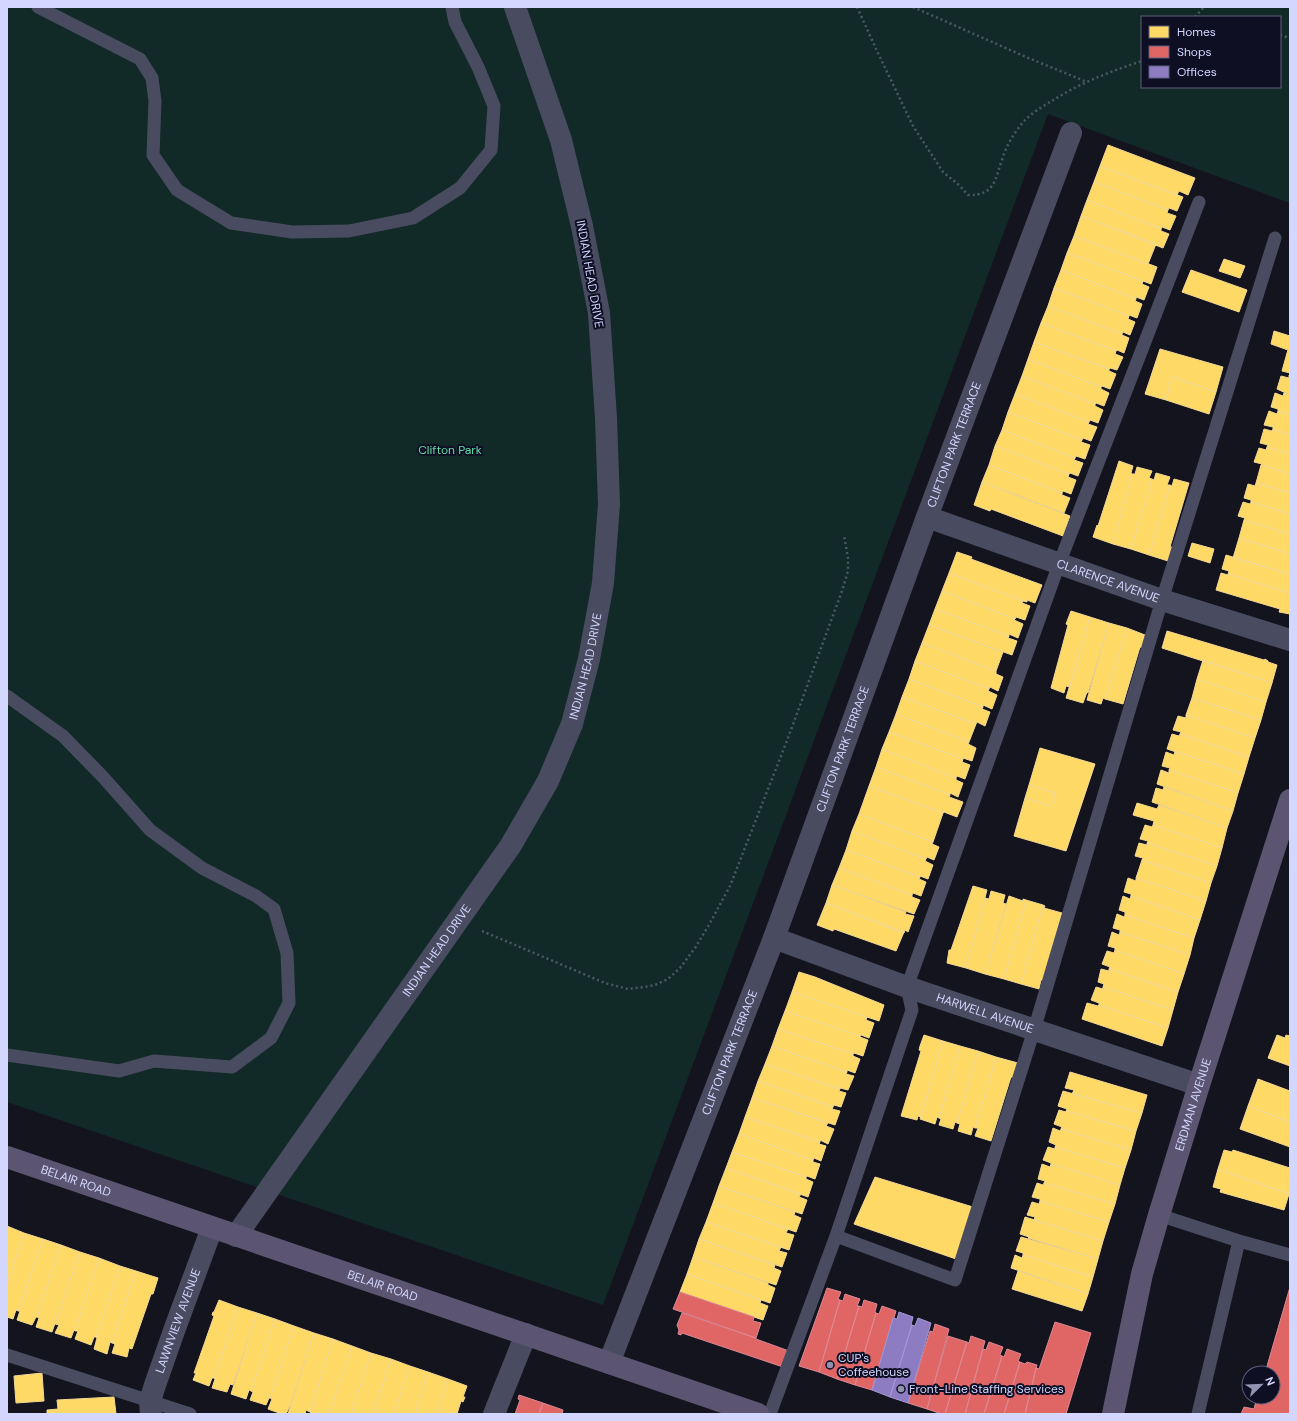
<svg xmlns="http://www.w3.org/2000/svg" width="1297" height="1421" font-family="'DM Sans',sans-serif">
	<rect width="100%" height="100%" fill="#14141f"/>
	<path fill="#122a27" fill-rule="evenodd" d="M 7,7 L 1290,7 L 1290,203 L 1048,114 L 603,1305 L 7,1102 ZM 1142,17 L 1280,17 L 1280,87 L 1142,87 Z"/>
	<path fill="#ffd966" stroke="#f2d894" d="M 1108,145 L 1195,178 L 1188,195 L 1179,191 L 1177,195 L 1100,166 Z
		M 1100,166 L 1183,197 L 1177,211 L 1169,208 L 1168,210 L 1094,182 Z
		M 1094,182 L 1168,210 L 1167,213 L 1176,216 L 1170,230 L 1162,227 L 1161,229 L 1087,200 Z
		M 1087,200 L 1161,229 L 1161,231 L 1169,234 L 1163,248 L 1081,216 Z
		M 1081,216 L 1156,244 L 1148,264 L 1074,236 Z
		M 1074,236 L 1157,267 L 1151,284 L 1067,253 Z
		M 1067,253 L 1143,281 L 1142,284 L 1149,287 L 1144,300 L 1136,297 L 1136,299 L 1061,270 Z
		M 1224,259 L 1245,266 L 1240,278 L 1219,271 Z
		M 1061,270 L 1136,299 L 1135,301 L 1142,304 L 1137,318 L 1129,315 L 1129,316 L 1054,288 Z
		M 1191,270 L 1247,290 L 1239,312 L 1182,292 Z
		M 1054,288 L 1129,316 L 1128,319 L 1135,322 L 1130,335 L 1123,332 L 1122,334 L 1048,306 Z
		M 1048,306 L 1122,334 L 1122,335 L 1129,338 L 1124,353 L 1117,350 L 1116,351 L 1041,323 Z
		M 1041,323 L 1116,351 L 1115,354 L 1123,357 L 1117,370 L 1110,368 L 1109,369 L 1034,342 Z
		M 1274,331 L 1290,336 L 1290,354 L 1287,353 L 1288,350 L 1271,344 Z
		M 1034,342 L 1109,369 L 1109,371 L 1116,374 L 1110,389 L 1102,386 L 1101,387 L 1028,359 Z
		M 1160,349 L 1223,367 L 1216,392 L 1172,377 L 1166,400 L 1145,394 Z
		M 1287,353 L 1290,354 L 1290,376 L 1290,373 L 1282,371 Z
		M 1028,359 L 1101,387 L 1101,389 L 1109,393 L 1104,406 L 1096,403 L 1095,404 L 1022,376 Z
		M 1289,375 L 1290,376 L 1290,395 L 1277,389 L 1281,376 L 1289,378 Z
		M 1022,376 L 1095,404 L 1095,406 L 1103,410 L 1098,423 L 1090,420 L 1089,422 L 1015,394 Z
		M 1172,377 L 1216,392 L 1209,414 L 1166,400 Z
		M 1275,393 L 1283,396 L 1284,393 L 1290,395 L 1290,415 L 1278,411 L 1278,409 L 1271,407 Z
		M 1015,394 L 1089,422 L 1088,424 L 1097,427 L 1091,441 L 1083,438 L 1082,440 L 1008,412 Z
		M 1269,411 L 1277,414 L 1278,411 L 1290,415 L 1290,435 L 1273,429 L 1273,427 L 1264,425 Z
		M 1008,412 L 1082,440 L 1081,442 L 1090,445 L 1085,459 L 1076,456 L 1075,458 L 1002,430 Z
		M 1264,429 L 1272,431 L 1273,429 L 1290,435 L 1290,454 L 1267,447 L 1268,445 L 1260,443 Z
		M 1002,430 L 1075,458 L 1074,460 L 1083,463 L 1078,476 L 1070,473 L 1069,474 L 995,446 Z
		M 995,446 L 1069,474 L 1068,477 L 1076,480 L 1071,494 L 1063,491 L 1062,493 L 989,465 Z
		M 1267,447 L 1290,454 L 1290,474 L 1261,465 L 1262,464 L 1254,462 L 1259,448 L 1266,450 Z
		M 1119,461 L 1133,466 L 1131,473 L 1132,474 L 1113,544 L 1093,537 L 1097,525 L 1098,526 Z
		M 989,465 L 1062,493 L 1062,495 L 1070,498 L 1064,513 L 982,482 Z
		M 1261,465 L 1290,474 L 1290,493 L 1256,483 Z
		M 1137,467 L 1152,471 L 1149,478 L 1152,479 L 1131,549 L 1113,544 L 1132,474 L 1135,474 Z
		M 1156,473 L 1170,477 L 1167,485 L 1170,485 L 1149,555 L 1131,549 L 1152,479 L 1154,480 Z
		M 1174,479 L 1189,483 L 1170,547 L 1172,547 L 1168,561 L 1149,555 L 1170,485 L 1172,486 Z
		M 982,482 L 1070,516 L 1063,536 L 991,509 L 990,511 L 974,505 Z
		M 1256,483 L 1290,493 L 1290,514 L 1251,502 L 1251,500 L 1244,498 L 1248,484 L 1255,486 Z
		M 1243,502 L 1250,504 L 1251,502 L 1290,514 L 1290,534 L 1244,520 L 1245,518 L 1238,516 Z
		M 1244,520 L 1290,534 L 1290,554 L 1239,538 Z
		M 1239,538 L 1290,554 L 1290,574 L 1233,558 Z
		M 1192,543 L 1214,549 L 1210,563 L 1188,556 Z
		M 957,552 L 972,557 L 971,559 L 1042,585 L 1035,603 L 1027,600 L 1027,602 L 1023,601 L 949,573 Z
		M 1226,555 L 1290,574 L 1290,593 L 1228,574 L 1229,571 L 1222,569 Z
		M 949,573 L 1023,601 L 1022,603 L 1030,606 L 1025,620 L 1016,617 L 1015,619 L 942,591 Z
		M 1221,573 L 1228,575 L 1228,574 L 1290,593 L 1290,614 L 1279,612 L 1280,609 L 1216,590 Z
		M 942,591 L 1015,619 L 1014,620 L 1023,624 L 1018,638 L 1009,634 L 1009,636 L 935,609 Z
		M 935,609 L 1009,636 L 1008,638 L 1017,641 L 1012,655 L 929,625 Z
		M 1071,611 L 1090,617 L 1070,687 L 1066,686 L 1064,693 L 1051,688 L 1068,625 L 1066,624 Z
		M 1090,617 L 1109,623 L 1088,693 L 1087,692 L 1083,703 L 1066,698 Z
		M 1109,623 L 1127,628 L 1105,699 L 1103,698 L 1101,704 L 1087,700 Z
		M 929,625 L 1003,652 L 996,671 L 922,643 Z
		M 1127,628 L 1145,635 L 1142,648 L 1140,647 L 1123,704 L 1105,699 Z
		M 1167,631 L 1264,660 L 1265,659 L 1268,661 L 1268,662 L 1277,665 L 1272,683 L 1162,648 Z
		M 922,643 L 996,671 L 996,674 L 1003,677 L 998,691 L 990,687 L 989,689 L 915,661 Z
		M 1203,660 L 1272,683 L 1266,702 L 1197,679 Z
		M 915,661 L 989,689 L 988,691 L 997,695 L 992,709 L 983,705 L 983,707 L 909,679 Z
		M 909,679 L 983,707 L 982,709 L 990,712 L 985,726 L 977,722 L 976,724 L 902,697 Z
		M 1197,679 L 1266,702 L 1261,720 L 1192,698 Z
		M 902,697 L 976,724 L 969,742 L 896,714 Z
		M 1192,698 L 1261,720 L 1255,738 L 1186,715 Z
		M 896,714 L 969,742 L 968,744 L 976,748 L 972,761 L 963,758 L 963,759 L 889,732 Z
		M 1186,715 L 1255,738 L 1249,757 L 1180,734 L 1181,732 L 1173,730 L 1178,716 L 1186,718 Z
		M 889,732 L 963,759 L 962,762 L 970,765 L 965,779 L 957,776 L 956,778 L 882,749 Z
		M 1172,734 L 1179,736 L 1180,734 L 1249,757 L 1244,774 L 1167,749 Z
		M 1040,748 L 1095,764 L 1066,851 L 1014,836 L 1025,798 L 1051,806 L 1055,793 L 1029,785 Z
		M 882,749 L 956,778 L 956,780 L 963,783 L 958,797 L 950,793 L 950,795 L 876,767 Z
		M 1175,751 L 1244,774 L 1238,793 L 1169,770 L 1170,768 L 1162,766 L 1166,752 L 1174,755 Z
		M 876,767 L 950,795 L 949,797 L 963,802 L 957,817 L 944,812 L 943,813 L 869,786 Z
		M 1161,770 L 1169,773 L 1169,770 L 1238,793 L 1233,811 L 1157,784 Z
		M 1029,785 L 1055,793 L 1051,806 L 1025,798 Z
		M 869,786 L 943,813 L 933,842 L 859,814 Z
		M 1164,787 L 1233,811 L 1227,828 L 1152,802 L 1156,788 L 1163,790 Z
		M 1137,803 L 1157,809 L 1159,805 L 1227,828 L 1222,848 L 1153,825 L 1154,821 L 1133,815 Z
		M 859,814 L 933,842 L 932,844 L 939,847 L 934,860 L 927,857 L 926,859 L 852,831 Z
		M 1145,825 L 1152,827 L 1153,825 L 1222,848 L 1217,866 L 1147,843 L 1148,841 L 1140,839 Z
		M 852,831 L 926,859 L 925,861 L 933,865 L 928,879 L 920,876 L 920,877 L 846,850 Z
		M 1139,843 L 1147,845 L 1147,843 L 1217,866 L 1211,883 L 1142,860 L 1143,858 L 1135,856 Z
		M 846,850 L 920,877 L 919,879 L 926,882 L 921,896 L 913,893 L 912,895 L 839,868 Z
		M 1142,860 L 1211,883 L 1206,901 L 1136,878 Z
		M 839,868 L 912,895 L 912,897 L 920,900 L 914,914 L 832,885 Z
		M 1128,878 L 1136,881 L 1136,878 L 1206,901 L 1200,920 L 1131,896 L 1131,894 L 1124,892 Z
		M 832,885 L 906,912 L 905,914 L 914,916 L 908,932 L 905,930 L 904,933 L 826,903 Z
		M 973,886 L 987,890 L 966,968 L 947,963 L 949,950 L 951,950 Z
		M 991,891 L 1005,895 L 1003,903 L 1006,904 L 985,974 L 966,968 L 985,898 L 989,899 Z
		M 1009,896 L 1023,901 L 1023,899 L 1026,900 L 1004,979 L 985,974 Z
		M 1123,896 L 1130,899 L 1131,896 L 1200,920 L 1194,938 L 1125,915 L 1125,912 L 1119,910 Z
		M 1026,900 L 1043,905 L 1021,984 L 1004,979 Z
		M 826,903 L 904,932 L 896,951 L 834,929 L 833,931 L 817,925 Z
		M 1043,905 L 1045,906 L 1044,908 L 1062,913 L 1044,977 L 1044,981 L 1041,980 L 1039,989 L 1021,984 Z
		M 1117,914 L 1124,917 L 1125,915 L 1194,938 L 1190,955 L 1120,932 L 1120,930 L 1113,928 Z
		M 1112,932 L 1119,935 L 1120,932 L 1190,955 L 1184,974 L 1115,950 L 1115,948 L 1108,946 Z
		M 1115,950 L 1184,974 L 1178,992 L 1109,969 L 1110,967 L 1102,964 L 1107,951 L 1114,953 Z
		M 1101,969 L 1109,971 L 1109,969 L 1178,992 L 1173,1010 L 1103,987 L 1104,984 L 1098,982 Z
		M 799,972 L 815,977 L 884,1005 L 879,1021 L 792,992 Z
		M 1096,987 L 1103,989 L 1103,987 L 1173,1010 L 1168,1028 L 1099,1005 L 1099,1003 L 1091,1000 Z
		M 792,992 L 867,1017 L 866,1020 L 874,1023 L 869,1038 L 861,1035 L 860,1036 L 785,1011 Z
		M 1087,1003 L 1098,1006 L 1099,1005 L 1168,1028 L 1162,1046 L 1082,1019 Z
		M 785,1011 L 860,1036 L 860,1037 L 868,1040 L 863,1056 L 854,1053 L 853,1054 L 778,1029 Z
		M 778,1029 L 853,1054 L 853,1056 L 860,1059 L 855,1073 L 847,1070 L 847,1072 L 772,1046 Z
		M 924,1035 L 943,1041 L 921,1117 L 918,1116 L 917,1120 L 901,1116 L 921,1051 L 919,1050 L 920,1046 Z
		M 1277,1035 L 1285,1038 L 1286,1035 L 1290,1036 L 1290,1066 L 1268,1058 Z
		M 943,1041 L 960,1046 L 939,1118 L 937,1117 L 935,1124 L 920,1119 Z
		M 772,1046 L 847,1072 L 846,1074 L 854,1076 L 848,1090 L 840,1088 L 840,1089 L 765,1064 Z
		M 960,1046 L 978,1051 L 957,1123 L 955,1122 L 953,1129 L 939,1125 L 941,1119 L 939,1118 Z
		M 978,1051 L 996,1057 L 975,1128 L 973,1127 L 971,1135 L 958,1131 L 960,1124 L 957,1123 Z
		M 996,1057 L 1018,1063 L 1014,1078 L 1011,1077 L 991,1141 L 975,1136 L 978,1128 L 975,1128 Z
		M 765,1064 L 840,1089 L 839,1091 L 846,1093 L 841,1107 L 834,1105 L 833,1107 L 758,1081 Z
		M 1070,1072 L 1147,1095 L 1142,1113 L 1072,1094 L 1074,1090 L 1065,1088 Z
		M 1258,1079 L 1290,1091 L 1290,1122 L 1248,1106 Z
		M 758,1081 L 833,1107 L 832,1109 L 840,1111 L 835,1125 L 752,1098 Z
		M 1063,1091 L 1142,1113 L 1136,1131 L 1066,1111 L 1067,1109 L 1058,1106 Z
		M 752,1098 L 828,1123 L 826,1126 L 834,1129 L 828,1144 L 820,1140 L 820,1142 L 745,1117 Z
		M 1248,1106 L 1290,1122 L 1290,1147 L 1240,1129 Z
		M 1059,1110 L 1066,1112 L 1066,1111 L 1136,1131 L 1131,1150 L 1061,1129 L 1062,1127 L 1054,1124 Z
		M 745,1117 L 820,1142 L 819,1144 L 826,1146 L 821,1161 L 814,1158 L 813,1160 L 739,1134 Z
		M 1053,1128 L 1060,1131 L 1061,1129 L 1131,1150 L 1125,1168 L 1055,1147 L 1056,1145 L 1049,1142 Z
		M 739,1134 L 813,1160 L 813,1162 L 820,1164 L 815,1179 L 807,1176 L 806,1177 L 732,1152 Z
		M 1048,1147 L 1055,1149 L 1055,1147 L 1125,1168 L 1120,1185 L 1051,1164 L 1051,1163 L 1043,1160 Z
		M 1224,1150 L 1232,1152 L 1233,1150 L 1290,1168 L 1289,1194 L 1218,1169 Z
		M 732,1152 L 806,1177 L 806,1179 L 813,1182 L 808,1197 L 726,1168 Z
		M 1042,1164 L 1050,1167 L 1051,1164 L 1120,1185 L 1115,1204 L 1044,1183 L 1045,1181 L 1038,1179 Z
		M 726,1168 L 801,1194 L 799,1197 L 807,1200 L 802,1214 L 719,1186 Z
		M 1218,1169 L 1289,1194 L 1284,1210 L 1220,1192 L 1221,1189 L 1213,1187 Z
		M 875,1177 L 973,1207 L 956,1259 L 854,1224 Z
		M 1037,1183 L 1043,1185 L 1044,1183 L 1115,1204 L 1109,1222 L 1040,1201 L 1040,1199 L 1032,1197 Z
		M 719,1186 L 795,1212 L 794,1215 L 801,1218 L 796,1232 L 713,1203 Z
		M 1040,1201 L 1109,1222 L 1103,1241 L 1034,1220 L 1035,1217 L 1027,1215 L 1032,1202 L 1039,1204 Z
		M 713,1203 L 788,1229 L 786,1233 L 794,1235 L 789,1250 L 706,1222 Z
		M 1025,1217 L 1103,1241 L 1098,1259 L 1028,1238 L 1029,1237 L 1020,1234 Z
		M 706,1222 L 781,1247 L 779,1251 L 787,1253 L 782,1267 L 699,1239 Z
		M 7,1226 L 24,1233 L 7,1284 Z
		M 24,1233 L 43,1239 L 18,1311 L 16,1310 L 13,1319 L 7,1317 L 7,1284 Z
		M 1021,1237 L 1098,1259 L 1093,1277 L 1023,1255 L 1023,1253 L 1016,1251 Z
		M 43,1239 L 61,1245 L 37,1317 L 36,1317 L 32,1325 L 17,1320 L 20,1311 L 18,1311 Z
		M 699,1239 L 775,1265 L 774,1268 L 781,1271 L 776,1285 L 693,1257 Z
		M 61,1245 L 80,1252 L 52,1332 L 36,1327 L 39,1318 L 37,1317 Z
		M 80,1252 L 99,1258 L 75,1331 L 74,1330 L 71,1338 L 55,1333 L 59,1325 L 55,1324 Z
		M 1015,1255 L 1022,1258 L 1023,1255 L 1093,1277 L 1088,1294 L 1011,1268 Z
		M 693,1257 L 768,1283 L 768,1285 L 775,1288 L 770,1303 L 687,1274 Z
		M 99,1258 L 120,1266 L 96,1337 L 94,1337 L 91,1345 L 75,1339 L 78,1331 L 75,1331 Z
		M 120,1266 L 136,1271 L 112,1343 L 110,1342 L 107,1354 L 94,1349 L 97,1338 L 96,1337 Z
		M 136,1271 L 158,1278 L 153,1294 L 151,1294 L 132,1349 L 129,1348 L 127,1357 L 112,1353 L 115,1344 L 112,1343 Z
		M 1018,1271 L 1088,1294 L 1082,1311 L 1012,1289 Z
		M 687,1274 L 761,1300 L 760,1303 L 768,1306 L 763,1320 L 680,1292 Z
		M 219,1300 L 238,1307 L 214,1378 L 212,1378 L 209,1386 L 193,1380 L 196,1373 L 194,1373 L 214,1316 L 212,1315 L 213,1312 L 214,1312 Z
		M 238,1307 L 257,1313 L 233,1385 L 230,1384 L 227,1392 L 212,1388 L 215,1379 L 214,1378 Z
		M 257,1313 L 275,1319 L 251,1391 L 249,1390 L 246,1399 L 231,1394 Z
		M 275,1319 L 294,1326 L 270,1398 L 269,1398 L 266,1405 L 250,1400 L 253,1392 L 251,1391 Z
		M 294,1326 L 314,1333 L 290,1406 L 286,1414 L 282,1414 L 268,1409 L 272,1399 L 270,1398 Z
		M 314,1333 L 333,1339 L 310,1412 L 306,1410 L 305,1414 L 288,1414 Z
		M 333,1339 L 352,1346 L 329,1414 L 310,1414 L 311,1412 L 310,1412 Z
		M 352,1346 L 371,1353 L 351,1414 L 329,1414 Z
		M 371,1353 L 391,1359 L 373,1414 L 351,1414 Z
		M 391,1359 L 410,1366 L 394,1414 L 373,1414 Z
		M 410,1366 L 428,1372 L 415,1414 L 394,1414 Z
		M 428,1372 L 448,1379 L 437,1414 L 415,1414 Z
		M 42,1373 L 44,1401 L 16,1403 L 14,1376 Z
		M 448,1379 L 467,1386 L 463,1397 L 465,1397 L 463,1402 L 461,1401 L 457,1414 L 437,1414 Z
		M 114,1397 L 116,1414 L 47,1414 L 47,1410 L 58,1409 L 57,1400 Z"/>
	<path fill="#e06666" stroke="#dc8894" d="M 1290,1287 L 1290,1414 L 1241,1414 L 1244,1407 L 1254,1409 L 1257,1397 L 1273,1397 L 1273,1373 L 1265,1373 Z
		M 827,1288 L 841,1292 L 838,1299 L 840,1300 L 819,1372 L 799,1366 Z
		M 680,1292 L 754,1317 L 753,1321 L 761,1323 L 756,1338 L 673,1309 Z
		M 845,1294 L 860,1299 L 857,1306 L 859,1306 L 837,1379 L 819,1372 L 840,1300 L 843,1301 Z
		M 864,1300 L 877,1304 L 875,1312 L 876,1313 L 855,1385 L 837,1379 L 859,1306 L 862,1307 Z
		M 882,1306 L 896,1311 L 872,1390 L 855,1385 L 876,1313 L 879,1314 Z
		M 682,1313 L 756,1338 L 756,1339 L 789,1351 L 783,1367 L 682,1333 L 681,1335 L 678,1334 L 679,1330 L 677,1325 Z
		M 1055,1322 L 1091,1333 L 1066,1414 L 1025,1414 L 1036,1368 L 1039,1369 Z
		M 935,1324 L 949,1329 L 927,1409 L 908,1403 L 930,1331 L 933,1332 Z
		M 948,1336 L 967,1342 L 945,1414 L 942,1414 L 927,1409 Z
		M 971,1336 L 985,1341 L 965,1414 L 945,1414 L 967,1342 L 969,1343 Z
		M 989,1342 L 1003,1347 L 1000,1355 L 1002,1356 L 984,1414 L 965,1414 L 983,1349 L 986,1350 Z
		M 1007,1349 L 1021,1354 L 1018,1361 L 1020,1362 L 1004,1414 L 984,1414 L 1002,1356 L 1004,1357 Z
		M 1020,1362 L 1025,1364 L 1027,1362 L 1037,1365 L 1025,1414 L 1004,1414 Z
		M 519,1395 L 543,1403 L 539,1414 L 515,1414 L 520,1400 L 518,1399 Z
		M 543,1403 L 563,1410 L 562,1414 L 539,1414 Z"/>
	<path fill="#8e7cc3" stroke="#a397d5" d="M 899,1312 L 913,1317 L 911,1325 L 912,1325 L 890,1397 L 872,1390 L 893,1318 L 897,1319 Z
		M 918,1318 L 931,1323 L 908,1403 L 890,1397 L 912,1325 L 915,1326 Z"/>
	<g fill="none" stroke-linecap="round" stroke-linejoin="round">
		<path stroke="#495a62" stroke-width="2.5" stroke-dasharray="2 3" stroke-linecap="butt" d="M 857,7 L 877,51 L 913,126 L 943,172 L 959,185 L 968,195 C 996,196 995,178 1003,157 C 1007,144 1016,130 1025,120 C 1033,112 1045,105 1055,99 C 1082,82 1112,71 1142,61
			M 913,7 L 1026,57 L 1087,82
			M 1195,17 L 1204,7
			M 1280,35 L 1290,38
			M 482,931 L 605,983 L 628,989 L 644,987 L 655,985 L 668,979 L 680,968 L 695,948 L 710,923 L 730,886 L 788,738 L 842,591 L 848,571 L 848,558 L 844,535"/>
		<path stroke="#494c60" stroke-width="13" d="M 38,7 L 140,59 L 152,78 L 155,101 L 153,155 L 177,190 L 231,223 L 292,232 L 349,231 L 413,218 L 460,188 L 491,150 L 494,106 L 478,67 L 455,22 L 452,7
			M 7,696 L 63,736 L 103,777 L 150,830 L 202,868 L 256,896 L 274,909 L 287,953 L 289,1003 L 271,1038 L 232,1067 L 154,1061 L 119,1071 L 7,1055
			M 1159,1215 L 1239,1241 L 1290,1255
			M 836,1236 L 955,1280 L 1034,1030 L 1162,600 L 1275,238
			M 7,1355 L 190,1414
			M 770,1414 L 836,1236 L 912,1010 L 907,987 L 1059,564 L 1199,202
			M 1198,1414 L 1239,1241"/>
		<g stroke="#494c60" stroke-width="22">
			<path id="s1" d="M 927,517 L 1162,600 L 1290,640"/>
			<path id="s2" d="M 774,938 L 907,987 L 1199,1085"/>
			<path id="s3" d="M 236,1236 L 511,845 L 548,781 L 572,724 L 589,659 L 603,583 L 609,504 L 606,418 L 599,313 L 582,226 L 561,140 L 515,7"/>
			<path id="s4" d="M 609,1363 L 774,938 L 927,517 L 1071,133"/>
			<path id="s5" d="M 151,1414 L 150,1401 L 155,1385 L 175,1328 L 212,1228"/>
			<path d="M 494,1414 L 526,1334"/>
		</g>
		<g stroke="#5b5572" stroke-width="22">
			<path id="s6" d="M 7,1157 C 257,1244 508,1328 758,1414"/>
			<path id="s7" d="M 1113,1414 L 1142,1274 L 1159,1215 L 1199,1085 L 1290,800"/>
		</g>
	</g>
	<g fill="#9092b0" stroke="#0f0f24" stroke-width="1.5">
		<circle cx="830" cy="1365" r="4"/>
		<circle cx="901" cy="1389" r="4"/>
	</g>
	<g text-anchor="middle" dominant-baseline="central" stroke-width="4" stroke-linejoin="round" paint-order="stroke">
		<g font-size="12" fill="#d3d6fe" stroke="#0f0f24">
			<text transform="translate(590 274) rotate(80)">INDIAN HEAD DRIVE</text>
			<text stroke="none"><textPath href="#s4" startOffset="981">CLIFTON PARK TERRACE</textPath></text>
			<text stroke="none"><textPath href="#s1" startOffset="192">CLARENCE AVENUE</textPath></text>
			<text stroke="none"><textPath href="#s3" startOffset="673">INDIAN HEAD DRIVE</textPath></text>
			<text stroke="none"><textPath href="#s4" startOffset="657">CLIFTON PARK TERRACE</textPath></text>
			<text stroke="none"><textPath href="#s3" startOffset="349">INDIAN HEAD DRIVE</textPath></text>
			<text stroke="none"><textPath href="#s2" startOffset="224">HARWELL AVENUE</textPath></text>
			<text stroke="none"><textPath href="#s4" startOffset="333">CLIFTON PARK TERRACE</textPath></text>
			<text stroke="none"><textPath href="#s7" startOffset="320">ERDMAN AVENUE</textPath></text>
			<text stroke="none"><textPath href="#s6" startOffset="73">BELAIR ROAD</textPath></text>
			<text stroke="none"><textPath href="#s6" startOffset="397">BELAIR ROAD</textPath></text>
			<text stroke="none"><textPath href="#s5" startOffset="98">LAWNVIEW AVENUE</textPath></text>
		</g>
		<g font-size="12" fill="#60dca7" stroke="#0f0f24">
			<text x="450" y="450">Clifton Park</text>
		</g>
		<g font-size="12" fill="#d3d6fe" stroke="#0f0f24" text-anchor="start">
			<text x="838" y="1358">CUP's<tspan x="838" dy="14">Coffeehouse</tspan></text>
			<text x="909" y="1389">Front-Line Staffing Services</text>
		</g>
	</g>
	<rect width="1297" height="1421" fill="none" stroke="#d3d6fe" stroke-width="16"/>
	<rect x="1141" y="16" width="140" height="72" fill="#0f0f24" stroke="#5d5f7b"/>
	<rect x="1149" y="26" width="20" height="12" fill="#ffd966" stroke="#5d5f7b"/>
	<text x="1177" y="36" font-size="12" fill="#d3d6fe">Homes</text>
	<rect x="1149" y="46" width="20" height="12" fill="#e06666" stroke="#5d5f7b"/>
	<text x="1177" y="56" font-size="12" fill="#d3d6fe">Shops</text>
	<rect x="1149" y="66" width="20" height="12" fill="#8e7cc3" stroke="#5d5f7b"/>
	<text x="1177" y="76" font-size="12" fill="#d3d6fe">Offices</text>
	<g transform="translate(1261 1385) rotate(67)"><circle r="19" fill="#0f0f24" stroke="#5d5f7b"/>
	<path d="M0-3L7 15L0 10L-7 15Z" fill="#9092b0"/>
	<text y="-6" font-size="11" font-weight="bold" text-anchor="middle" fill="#d3d6fe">N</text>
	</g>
</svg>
